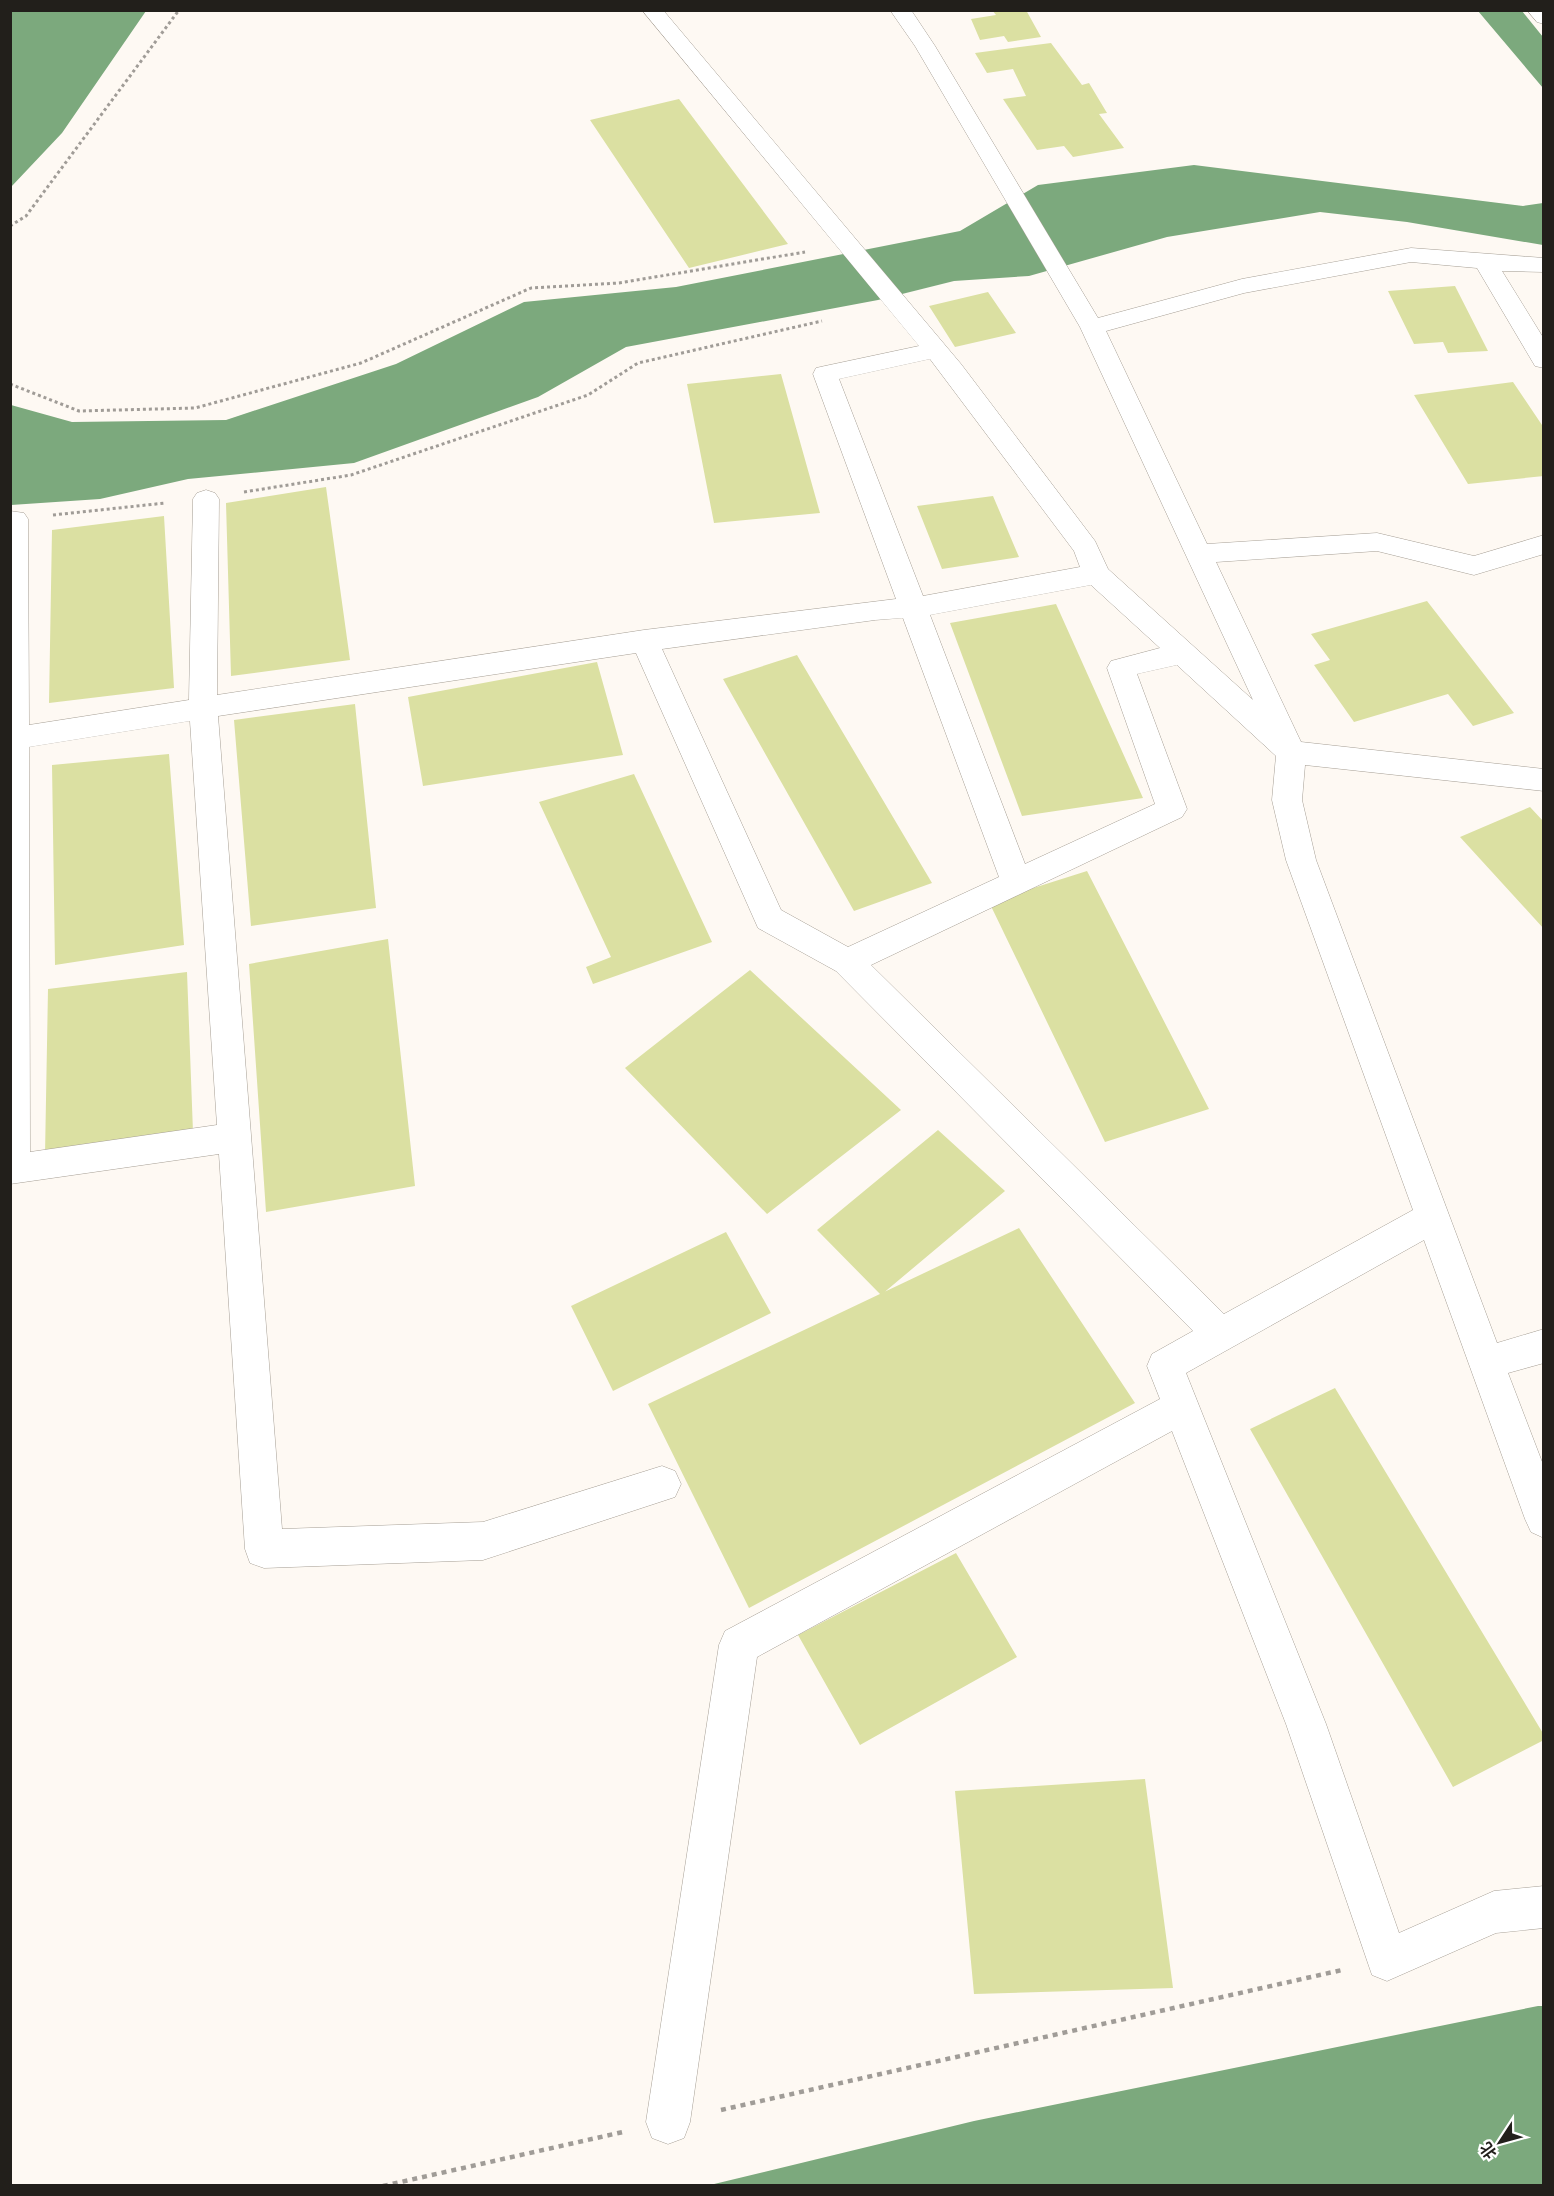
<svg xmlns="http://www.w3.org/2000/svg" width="1554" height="2196" font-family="'Noto Serif','Noto Sans SC',serif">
	<rect width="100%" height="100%" fill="#fef9f3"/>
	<path fill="#7ca97d" d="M 11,10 L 146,11 L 62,133 L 11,187 Z
		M 1478,11 L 1522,11 L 1543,37 L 1543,88 Z
		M 1194,165 L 1523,206 L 1543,203 L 1543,245 L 1407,222 L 1320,212 L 1167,237 L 1029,276 L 954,281 L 878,300 L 626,347 L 538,397 L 354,463 L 188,479 L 100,499 L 11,505 L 11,405 L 72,422 L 226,420 L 396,364 L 524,302 L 676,287 L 960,231 L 1038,185 Z
		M 1538,2006 L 1544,2006 L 1543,2185 L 710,2185 L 974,2121 Z"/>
	<path fill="#dbe0a2" d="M 992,10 L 1026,10 L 1041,37 L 1008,42 L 1004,36 L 980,40 L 971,19 L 996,15 Z
		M 1051,43 L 1082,85 L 1089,83 L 1107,113 L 1099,114 L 1124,148 L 1073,157 L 1064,146 L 1037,150 L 1003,99 L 1026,96 L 1013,69 L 987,73 L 975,53 Z
		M 679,99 L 788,244 L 689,268 L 590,120 Z
		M 1455,286 L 1488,351 L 1448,353 L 1443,342 L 1414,344 L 1388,291 Z
		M 988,292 L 1016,333 L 955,347 L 929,306 Z
		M 781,374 L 820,513 L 714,523 L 687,384 Z
		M 1513,382 L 1544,428 L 1544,476 L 1468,484 L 1414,395 Z
		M 326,487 L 350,660 L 231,676 L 226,503 Z
		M 993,496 L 1019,557 L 942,569 L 917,506 Z
		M 164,516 L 174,688 L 49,703 L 52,530 Z
		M 1427,601 L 1514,713 L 1473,726 L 1448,694 L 1354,722 L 1314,665 L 1330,660 L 1311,634 Z
		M 1056,604 L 1143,798 L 1022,816 L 950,623 Z
		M 797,655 L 932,883 L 854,911 L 723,679 Z
		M 597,662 L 623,755 L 423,786 L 408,697 Z
		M 355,704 L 376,908 L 251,926 L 234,720 Z
		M 169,754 L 184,945 L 55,965 L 52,765 Z
		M 634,774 L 712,942 L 593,984 L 586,967 L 611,957 L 539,802 Z
		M 1530,807 L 1544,822 L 1544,929 L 1460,837 Z
		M 1087,871 L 1209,1109 L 1105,1142 L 989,902 Z
		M 388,939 L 415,1186 L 266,1212 L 249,964 Z
		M 750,970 L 901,1110 L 767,1214 L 625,1068 Z
		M 187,972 L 193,1132 L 45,1155 L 48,989 Z
		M 938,1130 L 1005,1191 L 881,1295 L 817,1230 Z
		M 1019,1228 L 1135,1403 L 749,1608 L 648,1404 Z
		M 726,1232 L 771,1313 L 613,1391 L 571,1306 Z
		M 1335,1388 L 1544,1735 L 1544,1740 L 1453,1787 L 1250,1429 Z
		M 956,1553 L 1017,1657 L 860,1745 L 798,1635 Z
		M 1145,1779 L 1173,1988 L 974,1994 L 955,1791 Z"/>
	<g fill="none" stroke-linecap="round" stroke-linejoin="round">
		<g stroke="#a69f95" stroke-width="1">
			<path id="minor" d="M 642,10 L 663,10 L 961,364 L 1095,541 L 1108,569 L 1253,700 L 1080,327 L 915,46 L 890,10 L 911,10 L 935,46 L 1098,318 L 1242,279 L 1411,248 L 1544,258 L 1544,272 L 1502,271 L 1544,339 L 1544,368 L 1535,366 L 1477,268 L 1411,262 L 1244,293 L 1106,331 L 1207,544 L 1377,533 L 1474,556 L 1544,535 L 1544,554 L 1474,575 L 1377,551 L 1216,562 L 1301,742 L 1544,769 L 1544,791 L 1305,765 L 1302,800 L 1316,860 L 1497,1343 L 1544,1329 L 1544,1363 L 1508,1373 L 1544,1467 L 1544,1538 L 1531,1532 L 1525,1519 L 1424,1240 L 1186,1373 L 1326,1724 L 1399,1933 L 1494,1891 L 1544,1886 L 1544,1928 L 1496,1933 L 1387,1981 L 1372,1975 L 1286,1724 L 1172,1431 L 757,1657 L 690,2122 L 684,2138 L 668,2144 L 652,2138 L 646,2122 L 719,1645 L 725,1631 L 1160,1399 L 1147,1366 L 1152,1354 L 1193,1331 L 836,971 L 758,928 L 636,653 L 218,716 L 282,1529 L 483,1522 L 662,1466 L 675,1471 L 681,1484 L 675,1497 L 483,1560 L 264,1568 L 250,1563 L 245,1549 L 219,1154 L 10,1184 L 10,511 L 24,513 L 28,519 L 29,725 L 189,700 L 193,499 L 197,493 L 206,490 L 215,493 L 219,499 L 217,695 L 644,630 L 896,599 L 813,374 L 816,368 L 825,366 L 919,346 ZM 930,359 L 1074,551 L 1080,567 L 923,596 L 839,379 ZM 1091,585 L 1160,648 L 1111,661 L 1107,668 L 1155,804 L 1025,864 L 930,615 ZM 903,618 L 999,877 L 848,947 L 781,910 L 662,649 L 875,620 ZM 1177,665 L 1276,756 L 1272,800 L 1286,860 L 1413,1210 L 1224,1314 L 871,965 L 1182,817 L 1187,809 L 1137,674 ZM 190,721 L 217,1125 L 30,1152 L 29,747 Z
				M 1527,10 L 1544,10 L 1544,24 L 1537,22 Z"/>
		</g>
		<path stroke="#a09c97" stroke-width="3" stroke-dasharray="3 3" stroke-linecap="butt" d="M 10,226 L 26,216 L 179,10
			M 10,384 L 79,411 L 195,408 L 361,363 L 531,288 L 619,283 L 805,252
			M 244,492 L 351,475 L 588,395 L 638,363 L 822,321
			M 53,515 L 165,503"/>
		<path stroke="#a09c97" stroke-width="4.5" stroke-dasharray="5 5" stroke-linecap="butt" d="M 721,2110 L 1342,1970
			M 383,2186 L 623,2132"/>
		<use href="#minor" fill="#fff" fill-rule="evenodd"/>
	</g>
	<rect width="1554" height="2196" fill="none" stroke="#221f1b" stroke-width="24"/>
	<g transform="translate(1500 2142) rotate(234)" stroke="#ffffff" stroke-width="4.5" paint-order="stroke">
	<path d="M0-4.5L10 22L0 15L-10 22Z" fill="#221f1b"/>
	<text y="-9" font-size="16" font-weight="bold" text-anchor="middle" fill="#221f1b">北</text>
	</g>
</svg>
